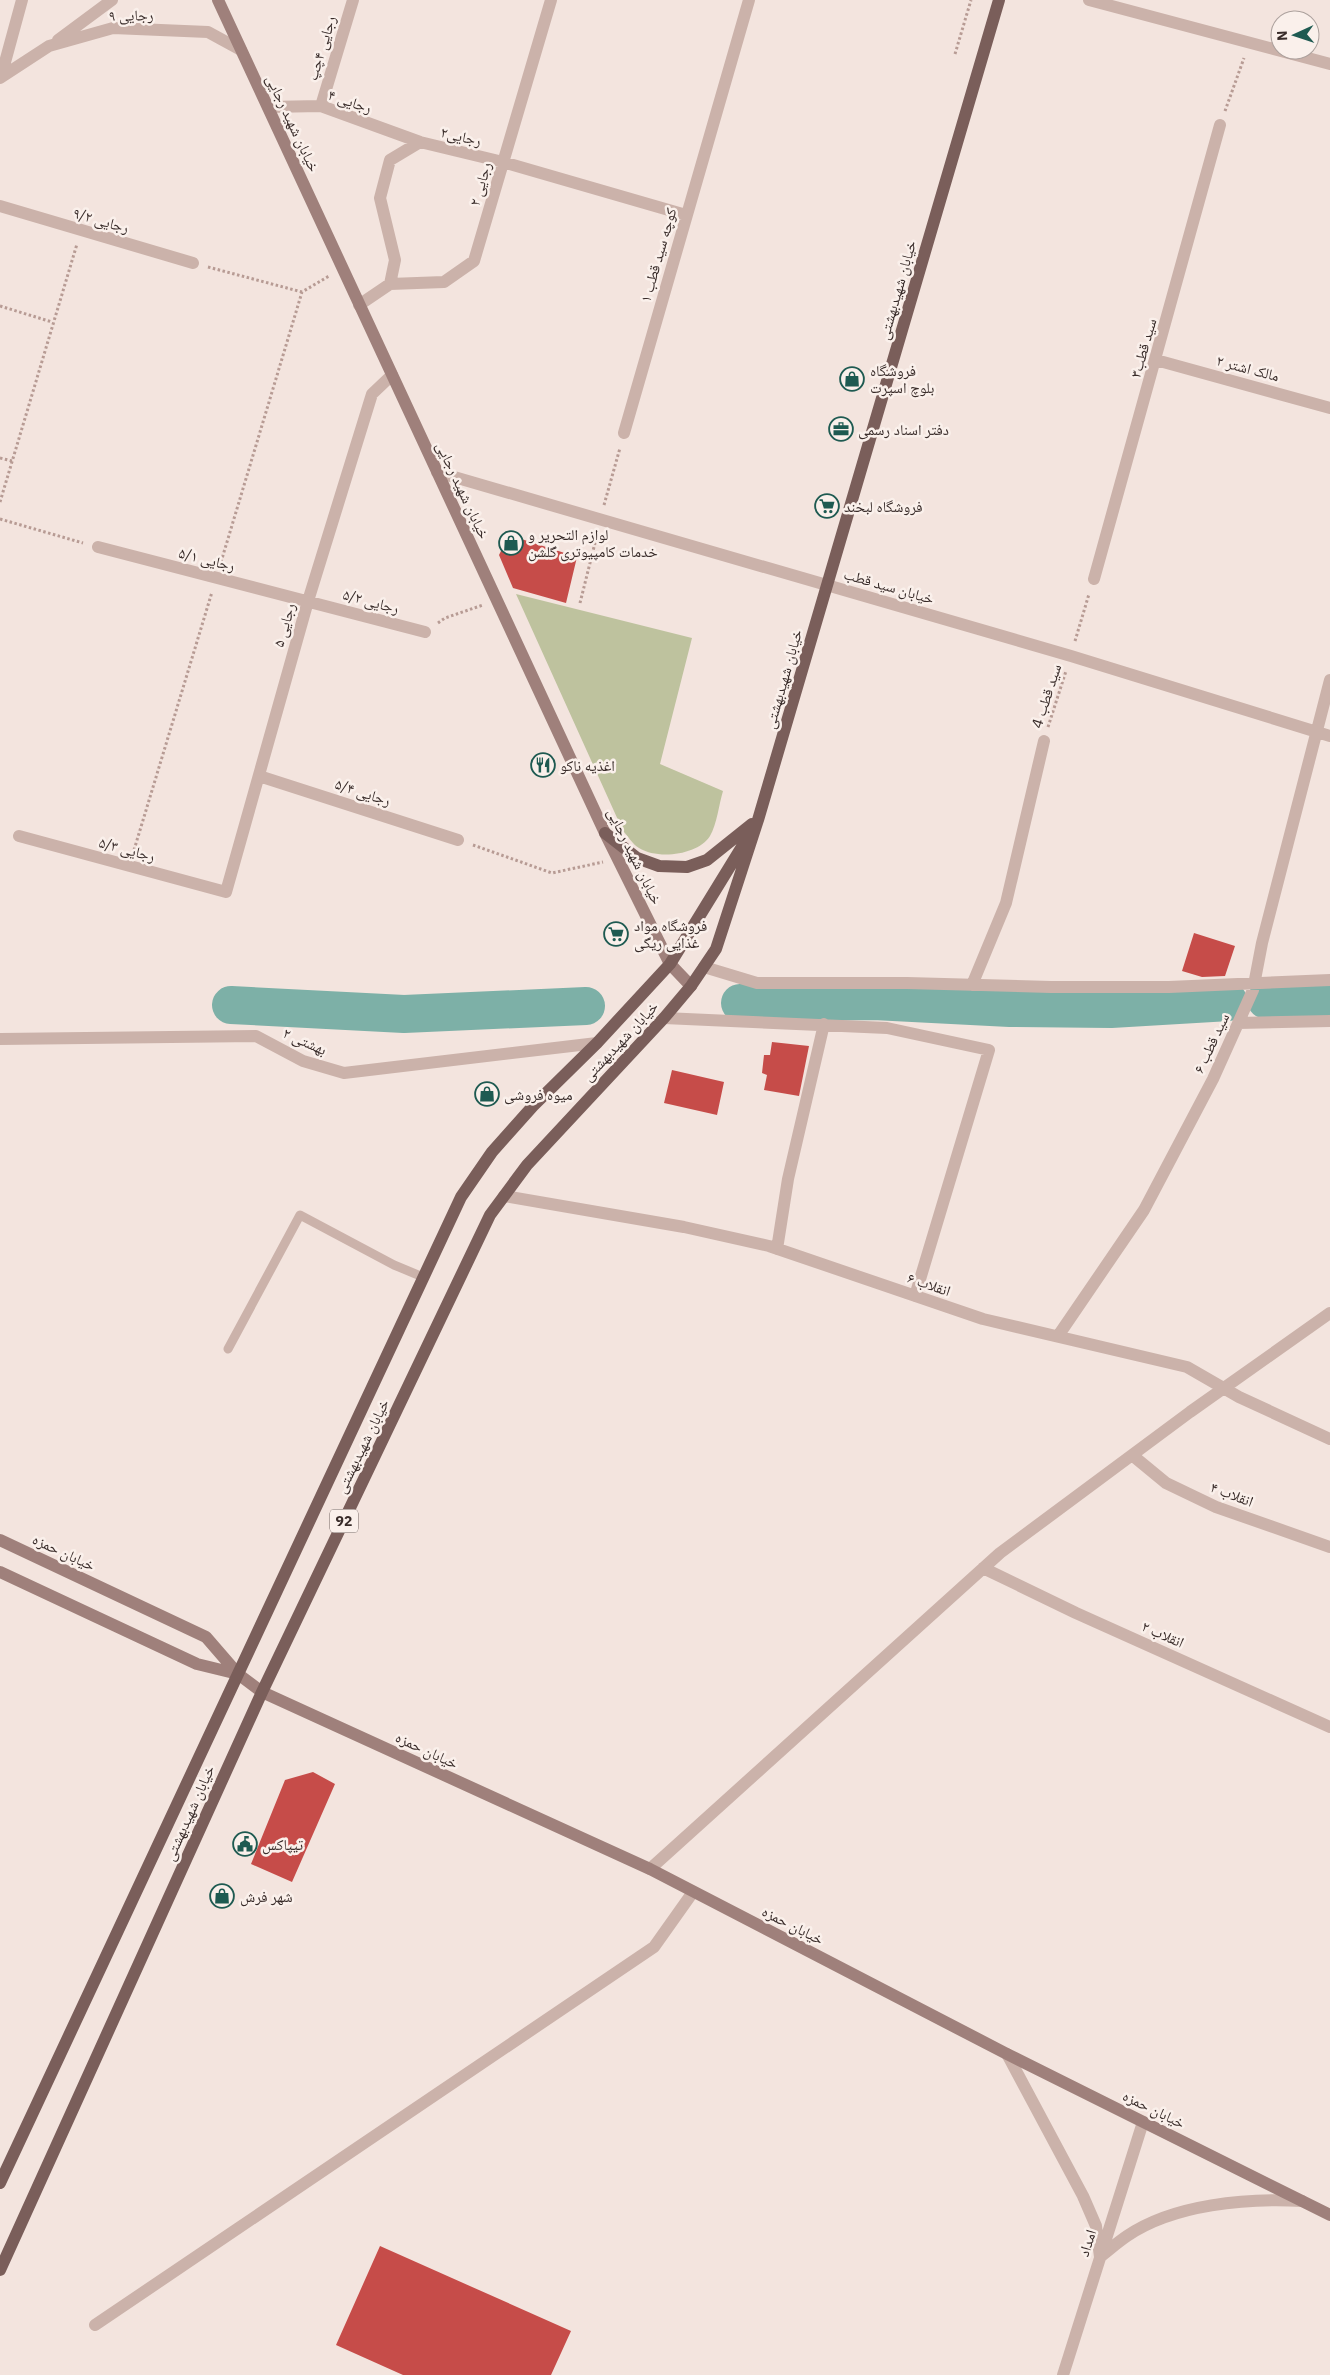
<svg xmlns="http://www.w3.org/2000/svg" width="1330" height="2375" font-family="'IBM Plex Sans','Noto Naskh Arabic',sans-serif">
	<rect width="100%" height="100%" fill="#f3e4de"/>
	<path fill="#bec29e" d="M 516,594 L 692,638 L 660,764 L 723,791 C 719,804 717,824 710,836 C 698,855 658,860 639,848 C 633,845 628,836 623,831 Z"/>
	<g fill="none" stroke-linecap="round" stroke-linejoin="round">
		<path stroke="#7db0a7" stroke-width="38" d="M 1266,1000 L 1330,997
			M 740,1003 L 874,1001 L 1010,1008 L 1111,1009 L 1229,1002
			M 231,1005 L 404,1014 L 586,1006"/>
	</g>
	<path fill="#c64c49" d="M 509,535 L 577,557 L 566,603 L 513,588 L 499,555 Z
		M 1194,933 L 1235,946 L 1225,976 L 1202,977 L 1182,971 Z
		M 772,1042 L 809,1046 L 799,1096 L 764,1090 L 767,1075 L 762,1073 L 764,1055 L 770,1055 Z
		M 672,1070 L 724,1082 L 717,1115 L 664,1103 Z
		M 313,1772 L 335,1784 L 292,1882 L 251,1864 L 285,1780 Z
		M 380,2246 L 571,2331 L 551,2375 L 403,2375 L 336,2345 Z"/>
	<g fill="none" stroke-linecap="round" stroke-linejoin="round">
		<path stroke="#b79b94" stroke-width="3" stroke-dasharray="2.5 2.5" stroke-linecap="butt" d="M 955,54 L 971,0
			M 1225,111 L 1244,58
			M 208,267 L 302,292
			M 0,306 L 52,322
			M 0,458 L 12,461
			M 0,502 L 77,244
			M 604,505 L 620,448
			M 0,519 L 83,543
			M 221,562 L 302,292 L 329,276
			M 580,603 L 597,535
			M 438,623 L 445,618 L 483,605
			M 1075,641 L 1089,594
			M 1048,727 L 1066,671
			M 473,845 L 552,873 L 603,862
			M 134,850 L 212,592"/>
		<path stroke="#cbb2aa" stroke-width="9" d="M 228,1349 L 300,1215 L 394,1265 L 423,1277"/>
		<path stroke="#cbb2aa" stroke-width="12" d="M 1089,0 L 1330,64
			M 58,40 L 112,0
			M 1,77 L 22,0
			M 0,78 L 49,46 L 113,28 L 208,32 L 241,50
			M 321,106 L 353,0
			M 268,107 L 321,106 L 420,142
			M 0,206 L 193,263
			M 390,284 L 444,282 L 474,261 L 551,0
			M 359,305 L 390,284 L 395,260 L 380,198 L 390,160 L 420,142 L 503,162 L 686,215
			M 1156,360 L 1330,408
			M 624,433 L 749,0
			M 437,472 L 1071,656 L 1330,736
			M 98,547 L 425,632
			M 1094,579 L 1220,125
			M 259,776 L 458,840
			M 19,836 L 226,892 L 308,601 L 372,394 L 392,375
			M 704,967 L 757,983 L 907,983 L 1051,987 L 1169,987 L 1330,980
			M 972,985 L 1006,903 L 1044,741
			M 664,1018 L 887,1028 L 989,1050 L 915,1296
			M 1238,1023 L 1330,1021
			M 0,1039 L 256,1036 L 303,1061 L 344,1073 L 597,1043
			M 504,1196 L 684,1227 L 769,1246 L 983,1319 L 1187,1367 L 1239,1397 L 1330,1439
			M 777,1249 L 788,1179 L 824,1024
			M 1058,1336 L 1144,1210 L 1213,1079 L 1253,990 L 1262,943 L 1330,680
			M 1132,1455 L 1166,1483 L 1216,1507 L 1330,1547
			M 983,1568 L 1076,1613 L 1330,1727
			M 650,1869 L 1000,1553 L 1190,1412 L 1330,1313
			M 1007,2054 L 1083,2196 L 1096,2226 L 1100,2257 C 1109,2250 1118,2242 1127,2236 C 1174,2204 1247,2198 1302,2201
			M 95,2325 L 654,1947 L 693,1892
			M 1063,2375 L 1143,2122"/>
		<path stroke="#9f807b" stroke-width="12" d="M 218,0 L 605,833 L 670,964 L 691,986
			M 0,1540 L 206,1637 L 238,1674 L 262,1692 L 650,1869 L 1007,2054 L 1330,2215
			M 0,1572 L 197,1664 L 238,1674"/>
		<path stroke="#7a5e5a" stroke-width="12" d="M 605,833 L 637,858 L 659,866 L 687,867 L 707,860 L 752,824
			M 0,2183 L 461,1197 L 492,1152 L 533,1106 L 597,1043 L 670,964 L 748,837
			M 0,2270 L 262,1692 L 490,1215 L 527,1165 L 664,1018 L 691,986 L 716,949 L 758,820 L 999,0"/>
	</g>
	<defs>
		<g id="shop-ring" transform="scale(1.25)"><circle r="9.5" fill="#faf0eb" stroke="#1e5a51" stroke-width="1.5"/><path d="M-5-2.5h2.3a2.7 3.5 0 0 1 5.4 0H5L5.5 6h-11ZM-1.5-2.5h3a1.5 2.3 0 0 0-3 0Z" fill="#1e5a51"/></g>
		<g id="office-ring" transform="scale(1.25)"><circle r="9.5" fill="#faf0eb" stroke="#1e5a51" stroke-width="1.5"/><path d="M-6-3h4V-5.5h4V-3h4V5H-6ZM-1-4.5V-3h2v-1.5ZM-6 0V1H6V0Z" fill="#1e5a51"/></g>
		<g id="supermarket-ring" transform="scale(1.25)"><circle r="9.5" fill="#faf0eb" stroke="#1e5a51" stroke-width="1.5"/><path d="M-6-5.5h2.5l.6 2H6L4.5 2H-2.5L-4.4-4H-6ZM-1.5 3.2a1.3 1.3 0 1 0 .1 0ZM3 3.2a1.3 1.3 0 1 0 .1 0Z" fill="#1e5a51"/></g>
		<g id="restaurant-ring" transform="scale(1.25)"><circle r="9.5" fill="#faf0eb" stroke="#1e5a51" stroke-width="1.5"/><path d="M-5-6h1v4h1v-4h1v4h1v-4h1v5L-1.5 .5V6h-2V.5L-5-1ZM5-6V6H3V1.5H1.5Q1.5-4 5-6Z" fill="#1e5a51"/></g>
		<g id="civic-ring" transform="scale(1.25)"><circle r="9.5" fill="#faf0eb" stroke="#1e5a51" stroke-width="1.5"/><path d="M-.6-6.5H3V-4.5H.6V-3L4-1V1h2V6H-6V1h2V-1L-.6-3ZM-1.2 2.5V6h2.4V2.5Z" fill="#1e5a51"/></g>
	</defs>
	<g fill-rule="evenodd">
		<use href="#shop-ring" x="852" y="379"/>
		<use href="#office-ring" x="841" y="429"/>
		<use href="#supermarket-ring" x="827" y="506"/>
		<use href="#shop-ring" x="511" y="543"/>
		<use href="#restaurant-ring" x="543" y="765"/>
		<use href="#supermarket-ring" x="616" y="934"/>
		<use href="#shop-ring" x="487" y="1094"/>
		<use href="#civic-ring" x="245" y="1844"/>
		<use href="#shop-ring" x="222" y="1896"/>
	</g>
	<g text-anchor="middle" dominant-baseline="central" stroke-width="5" stroke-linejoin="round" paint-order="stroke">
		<rect fill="#faf0eb" stroke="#726663" stroke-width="1" x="330" y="1509.5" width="28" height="23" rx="4"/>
		<g font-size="14" font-weight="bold" fill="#382b29">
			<text x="344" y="1521">92</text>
		</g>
		<g font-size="15" fill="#382b29" stroke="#faf0eb">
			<text transform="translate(131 15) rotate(-1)">رجایی ۹</text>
			<text transform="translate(321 48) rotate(-73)">رجایی ۴چپ</text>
			<text transform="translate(350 101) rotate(19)">رجایی ۴</text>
			<text transform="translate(293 123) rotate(65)">خیابان شهید رجایی</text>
			<text transform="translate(461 136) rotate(13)">رجایی۲</text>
			<text transform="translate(480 184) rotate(-74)">رجایی ۲</text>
			<text transform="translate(101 220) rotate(16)">رجایی ۹/۲</text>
			<text transform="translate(658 255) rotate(-74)">کوچه سید قطب ۱</text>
			<text transform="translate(897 290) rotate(-74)">خیابان شهیدبهشتی</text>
			<text transform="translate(1143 348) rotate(-74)">سید قطب۳</text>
			<text transform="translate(1248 368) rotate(15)">مالک اشتر ۲</text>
			<text transform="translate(463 490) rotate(65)">خیابان شهید رجایی</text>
			<text transform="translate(207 559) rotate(14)">رجایی ۵/۱</text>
			<text transform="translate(889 586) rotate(16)">خیابان سید قطب</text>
			<text transform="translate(371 601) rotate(15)">رجایی ۵/۲</text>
			<text transform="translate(284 625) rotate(-74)">رجایی ۵</text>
			<text transform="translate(783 679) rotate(-74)">خیابان شهیدبهشتی</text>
			<text transform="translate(1046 696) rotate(-72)">سید قطب 4</text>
			<text transform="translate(363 792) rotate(18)">رجایی ۵/۴</text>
			<text transform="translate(127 849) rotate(15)">رجایی ۵/۳</text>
			<text transform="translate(635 856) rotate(64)">خیابان شهید رجایی</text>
			<text transform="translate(305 1041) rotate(24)">بهشتی ۲</text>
			<text transform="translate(620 1041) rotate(-47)">خیابان شهیدبهشتی</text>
			<text transform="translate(1211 1043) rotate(-65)">سید قطب ۶</text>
			<text transform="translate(929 1284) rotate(19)">انقلاب ۶</text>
			<text transform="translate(362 1446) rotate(-64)">خیابان شهیدبهشتی</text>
			<text transform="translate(1232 1494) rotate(21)">انقلاب ۴</text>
			<text transform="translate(64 1552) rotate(25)">خیابان حمزه</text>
			<text transform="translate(1163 1634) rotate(24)">انقلاب ۲</text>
			<text transform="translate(427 1750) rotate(25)">خیابان حمزه</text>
			<text transform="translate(189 1813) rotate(-66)">خیابان شهیدبهشتی</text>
			<text transform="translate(793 1925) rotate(27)">خیابان حمزه</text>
			<text transform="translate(1154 2109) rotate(26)">خیابان حمزه</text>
			<text transform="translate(1087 2243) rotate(-72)">امداد</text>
		</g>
		<g font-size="15" fill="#382b29" stroke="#faf0eb" text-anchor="start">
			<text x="870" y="370">فروشگاه<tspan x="870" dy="17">بلوچ اسپرت</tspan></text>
			<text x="858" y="429">دفتر اسناد رسمی</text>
			<text x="844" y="506">فروشگاه لبخند</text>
			<text x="528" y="534">لوازم التحریر و<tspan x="528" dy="17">خدمات کامپیوتری گلشن</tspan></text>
			<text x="560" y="765">اغذیه ناکو</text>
			<text x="634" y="925">فروشگاه مواد<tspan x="634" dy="17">غذایی ریگی</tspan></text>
			<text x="504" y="1094">میوه فروشی</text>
			<text x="262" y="1844">تیپاکس</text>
			<text x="240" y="1896">شهر فرش</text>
		</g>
	</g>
	<g transform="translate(1295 35) rotate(267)"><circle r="24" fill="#faf0eb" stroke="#aca19d"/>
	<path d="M0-4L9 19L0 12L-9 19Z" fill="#1e5a51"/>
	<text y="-8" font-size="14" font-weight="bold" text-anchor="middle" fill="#382b29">N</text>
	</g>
</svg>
